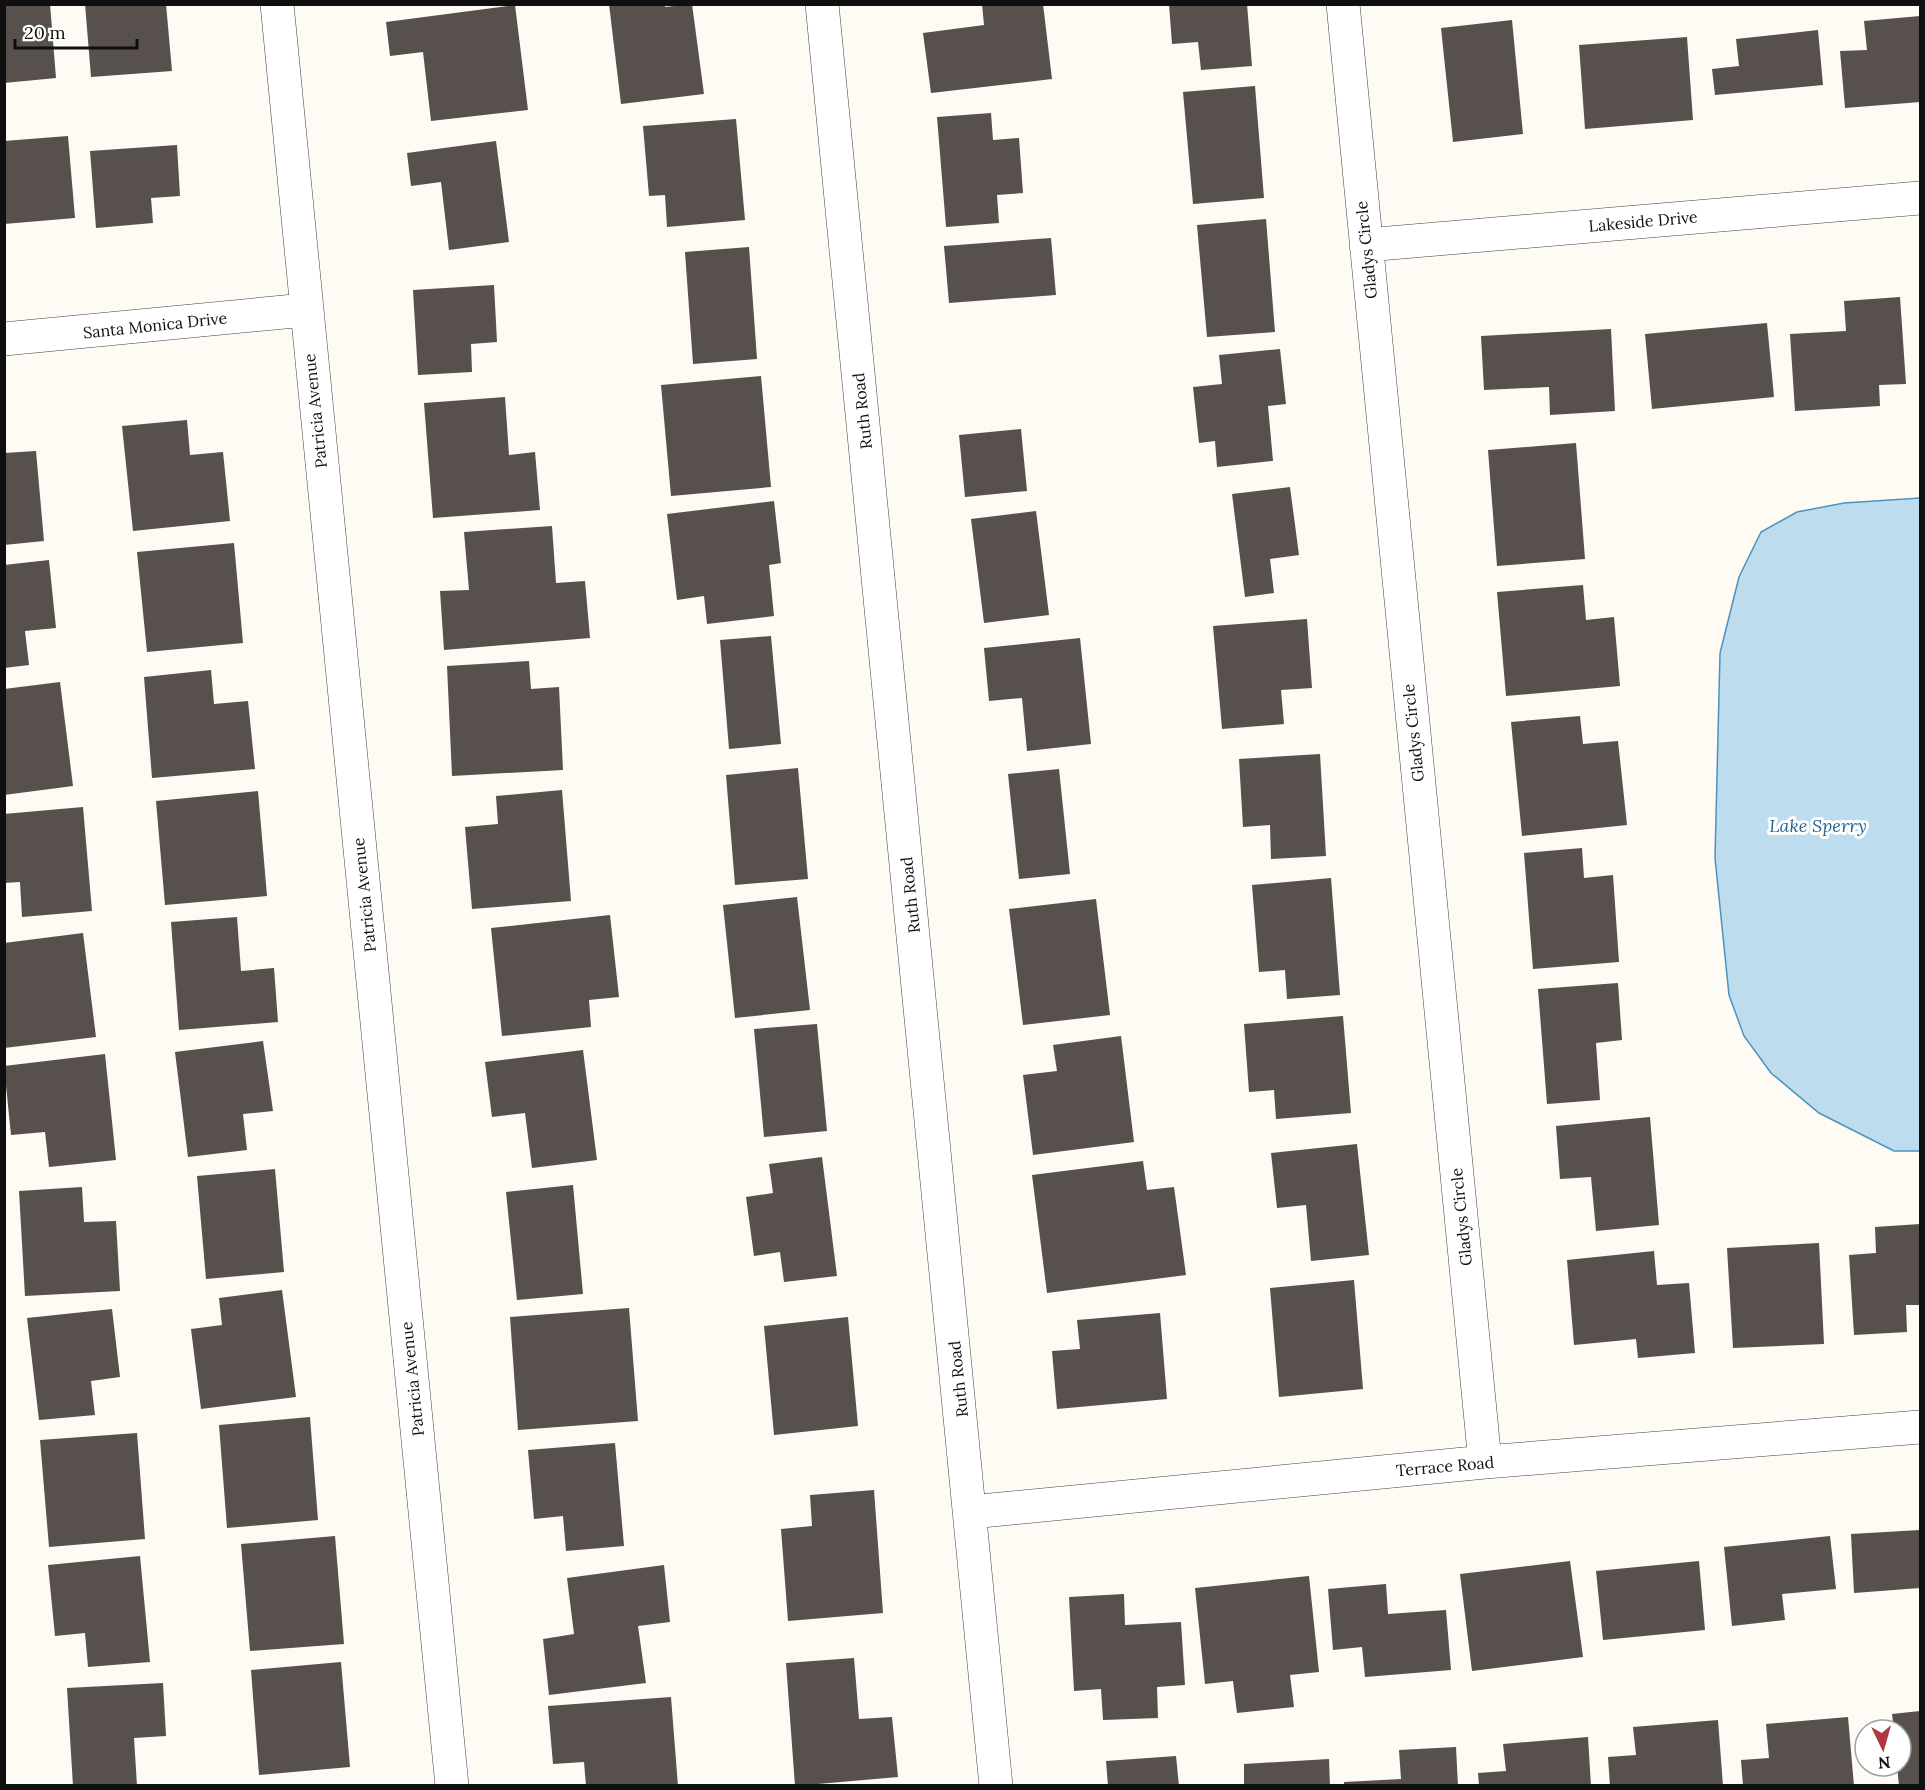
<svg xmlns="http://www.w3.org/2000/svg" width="1925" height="1790" font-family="Lora,serif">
	<rect width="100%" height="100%" fill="#fdfbf3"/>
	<path fill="#bdddef" stroke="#4d92be" stroke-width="1.5" d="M 1920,498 L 1920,1151 L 1894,1151 L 1819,1113 L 1771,1073 L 1744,1036 L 1729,995 L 1715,858 L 1720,653 L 1739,577 L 1761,532 L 1797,512 L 1844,503 Z"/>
	<path fill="#57504d" d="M 4,4 L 50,4 L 56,78 L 4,83 Z
		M 85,4 L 166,4 L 172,71 L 91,77 Z
		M 609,4 L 665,4 L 665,7 L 692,4 L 704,94 L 621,104 Z
		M 982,4 L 1043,4 L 1052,79 L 931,93 L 923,33 L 984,25 Z
		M 1169,4 L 1247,4 L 1252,66 L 1201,70 L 1198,42 L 1172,44 Z
		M 515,5 L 528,110 L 431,121 L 423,52 L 390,56 L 386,22 Z
		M 1920,16 L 1920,102 L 1845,108 L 1840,51 L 1867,50 L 1864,21 Z
		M 1512,20 L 1523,134 L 1453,142 L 1441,28 Z
		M 1818,30 L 1823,85 L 1715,95 L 1712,69 L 1739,66 L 1736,39 Z
		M 1687,37 L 1693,120 L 1585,129 L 1579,45 Z
		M 1255,86 L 1264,198 L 1193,204 L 1183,92 Z
		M 991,113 L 993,140 L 1019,138 L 1023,193 L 997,195 L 999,223 L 946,227 L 937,117 Z
		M 736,119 L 745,220 L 667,227 L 665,195 L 649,196 L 643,126 Z
		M 68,136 L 75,218 L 4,224 L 4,141 Z
		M 496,141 L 509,242 L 449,250 L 441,182 L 411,186 L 407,153 Z
		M 177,145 L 180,196 L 151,198 L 153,223 L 96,228 L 90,151 Z
		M 1266,219 L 1275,332 L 1207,337 L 1197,225 Z
		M 1051,238 L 1056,295 L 949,303 L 944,246 Z
		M 749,247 L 757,359 L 693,364 L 685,252 Z
		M 494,285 L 497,342 L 471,344 L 472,372 L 418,375 L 413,290 Z
		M 1900,297 L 1906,384 L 1879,385 L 1880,406 L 1795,411 L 1790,334 L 1846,331 L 1844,301 Z
		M 1767,323 L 1774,397 L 1652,409 L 1645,334 Z
		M 1611,329 L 1615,411 L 1550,415 L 1549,387 L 1484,390 L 1481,336 Z
		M 1280,349 L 1286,404 L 1268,406 L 1273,461 L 1217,467 L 1215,441 L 1199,443 L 1193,387 L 1222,384 L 1219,355 Z
		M 761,376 L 771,487 L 671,496 L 661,385 Z
		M 505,397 L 509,455 L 535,452 L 540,510 L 433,518 L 424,403 Z
		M 187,420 L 190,455 L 223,452 L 230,521 L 133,531 L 122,426 Z
		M 1021,429 L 1027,491 L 965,497 L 959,435 Z
		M 1576,443 L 1585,559 L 1497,566 L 1488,450 Z
		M 36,451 L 44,541 L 4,545 L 4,453 Z
		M 1290,487 L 1299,555 L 1270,559 L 1274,593 L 1245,597 L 1232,494 Z
		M 774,501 L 781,563 L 769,565 L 774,616 L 707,624 L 704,596 L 677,600 L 667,514 Z
		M 1036,511 L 1049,615 L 984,623 L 971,519 Z
		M 552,526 L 556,583 L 585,581 L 590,638 L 444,650 L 440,591 L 469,590 L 464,532 Z
		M 234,543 L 243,643 L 147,652 L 137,552 Z
		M 49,560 L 56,628 L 25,631 L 29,665 L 4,668 L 4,565 Z
		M 1583,585 L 1586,620 L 1614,617 L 1620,686 L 1506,696 L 1497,592 Z
		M 1307,619 L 1312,688 L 1281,690 L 1284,724 L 1222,729 L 1213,626 Z
		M 771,636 L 781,744 L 729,749 L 720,640 Z
		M 1080,638 L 1091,744 L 1027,751 L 1022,698 L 989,701 L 984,648 Z
		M 529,661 L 531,689 L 559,687 L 563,770 L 452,776 L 447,666 Z
		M 211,670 L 214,704 L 248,701 L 255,769 L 152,778 L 144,677 Z
		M 60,682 L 73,786 L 4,795 L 4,689 Z
		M 1580,716 L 1583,744 L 1618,741 L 1627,825 L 1522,836 L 1511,722 Z
		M 1320,754 L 1326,856 L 1271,859 L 1270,825 L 1243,827 L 1239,759 Z
		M 798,768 L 808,879 L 735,885 L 726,775 Z
		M 1059,769 L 1070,874 L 1019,879 L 1008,774 Z
		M 562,790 L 571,901 L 472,909 L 465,827 L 498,824 L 496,796 Z
		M 258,791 L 267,896 L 165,905 L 156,801 Z
		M 83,807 L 92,911 L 22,917 L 20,882 L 4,883 L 4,814 Z
		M 1582,848 L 1584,878 L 1613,875 L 1619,962 L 1533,969 L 1524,853 Z
		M 1331,878 L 1340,995 L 1287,999 L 1285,970 L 1259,972 L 1252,885 Z
		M 797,897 L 810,1010 L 735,1018 L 723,905 Z
		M 1096,899 L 1110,1015 L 1023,1025 L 1009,909 Z
		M 610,915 L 619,997 L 589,1000 L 591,1027 L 502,1036 L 491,928 Z
		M 237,917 L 241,971 L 274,968 L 278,1022 L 179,1030 L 171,922 Z
		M 83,933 L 96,1037 L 4,1048 L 4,943 Z
		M 1618,983 L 1622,1040 L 1596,1043 L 1600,1100 L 1547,1104 L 1538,989 Z
		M 1343,1016 L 1351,1113 L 1276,1119 L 1274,1090 L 1249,1092 L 1244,1024 Z
		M 817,1024 L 827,1131 L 764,1137 L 754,1029 Z
		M 1121,1036 L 1134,1142 L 1033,1155 L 1023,1075 L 1057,1071 L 1053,1045 Z
		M 263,1041 L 273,1111 L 243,1114 L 247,1150 L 188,1157 L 175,1052 Z
		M 583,1050 L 597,1160 L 532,1168 L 525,1113 L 492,1117 L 485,1062 Z
		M 105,1054 L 116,1160 L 49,1167 L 45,1132 L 11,1135 L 4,1066 Z
		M 1650,1117 L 1659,1225 L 1596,1231 L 1591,1177 L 1560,1179 L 1556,1126 Z
		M 1357,1144 L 1369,1255 L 1311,1261 L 1306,1205 L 1277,1208 L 1271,1153 Z
		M 822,1157 L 837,1276 L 784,1282 L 780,1252 L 754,1256 L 746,1197 L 773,1193 L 769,1164 Z
		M 1143,1161 L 1147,1190 L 1174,1187 L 1186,1275 L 1047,1293 L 1032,1175 Z
		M 275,1169 L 284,1272 L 206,1279 L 197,1176 Z
		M 573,1185 L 583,1294 L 517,1300 L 506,1192 Z
		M 82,1187 L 84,1222 L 116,1221 L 120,1291 L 25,1296 L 19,1191 Z
		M 1920,1224 L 1920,1305 L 1906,1305 L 1907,1332 L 1854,1335 L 1849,1255 L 1876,1253 L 1875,1227 Z
		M 1819,1243 L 1824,1344 L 1733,1348 L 1727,1248 Z
		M 1654,1251 L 1657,1285 L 1689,1283 L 1695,1353 L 1638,1358 L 1636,1339 L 1574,1345 L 1567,1260 Z
		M 1354,1280 L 1363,1389 L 1279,1397 L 1270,1288 Z
		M 282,1290 L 296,1397 L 201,1409 L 191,1329 L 222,1325 L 219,1298 Z
		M 629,1308 L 638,1421 L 518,1430 L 510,1317 Z
		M 112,1309 L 120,1377 L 91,1381 L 95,1415 L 39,1420 L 27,1318 Z
		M 1160,1313 L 1167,1399 L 1057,1409 L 1052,1351 L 1080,1349 L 1077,1320 Z
		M 848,1317 L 858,1426 L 774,1435 L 764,1326 Z
		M 310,1417 L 318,1520 L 227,1528 L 219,1425 Z
		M 137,1433 L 145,1539 L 49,1547 L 40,1440 Z
		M 615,1443 L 624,1546 L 566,1551 L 563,1516 L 534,1519 L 528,1450 Z
		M 874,1490 L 883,1613 L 788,1621 L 781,1529 L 812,1526 L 810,1495 Z
		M 1920,1530 L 1920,1588 L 1854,1593 L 1851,1534 Z
		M 335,1536 L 344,1644 L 250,1651 L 241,1544 Z
		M 1830,1536 L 1836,1589 L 1782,1594 L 1785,1620 L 1732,1626 L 1724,1547 Z
		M 140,1556 L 150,1662 L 88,1667 L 85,1633 L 55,1636 L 48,1565 Z
		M 1570,1561 L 1583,1657 L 1472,1671 L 1460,1574 Z
		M 1699,1561 L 1705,1630 L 1603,1640 L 1596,1571 Z
		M 664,1565 L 670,1622 L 638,1626 L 646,1683 L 549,1695 L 543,1639 L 574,1634 L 567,1578 Z
		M 1309,1576 L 1319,1672 L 1290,1675 L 1294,1707 L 1237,1713 L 1233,1681 L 1205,1684 L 1195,1588 Z
		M 1386,1584 L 1388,1614 L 1446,1610 L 1451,1670 L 1365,1677 L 1362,1647 L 1333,1650 L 1328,1589 Z
		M 1124,1594 L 1125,1625 L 1181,1622 L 1185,1685 L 1157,1687 L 1158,1718 L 1103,1720 L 1101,1689 L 1074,1691 L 1069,1597 Z
		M 854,1658 L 859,1719 L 892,1717 L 898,1777 L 795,1786 L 786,1663 Z
		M 341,1662 L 350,1767 L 259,1775 L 251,1670 Z
		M 163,1683 L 166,1736 L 134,1738 L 137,1786 L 73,1786 L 67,1688 Z
		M 671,1697 L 678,1786 L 586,1786 L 584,1762 L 553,1764 L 548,1706 Z
		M 1920,1711 L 1920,1786 L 1899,1786 L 1897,1766 L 1901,1766 L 1901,1730 L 1894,1730 L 1892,1714 Z
		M 1848,1717 L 1854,1786 L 1743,1786 L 1741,1760 L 1769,1758 L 1766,1724 Z
		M 1718,1720 L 1723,1786 L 1610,1786 L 1608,1757 L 1636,1755 L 1633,1727 Z
		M 1588,1737 L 1591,1786 L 1479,1786 L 1478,1773 L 1506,1771 L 1503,1744 Z
		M 1456,1747 L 1458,1786 L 1344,1786 L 1344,1782 L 1401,1779 L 1399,1750 Z
		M 1176,1756 L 1179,1786 L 1108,1786 L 1106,1761 Z
		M 1329,1759 L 1330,1786 L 1244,1786 L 1244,1764 Z"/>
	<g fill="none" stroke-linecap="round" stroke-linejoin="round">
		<g stroke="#424242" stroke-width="34">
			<path id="minor" d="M 277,4 L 452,1786
				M 822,4 L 996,1786
				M 1343,4 L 1485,1462
				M 1366,245 L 1920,198
				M 4,339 L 305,310
				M 971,1512 L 1485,1462 L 1920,1427"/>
		</g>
		<use href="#minor" stroke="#fff" stroke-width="33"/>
	</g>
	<g text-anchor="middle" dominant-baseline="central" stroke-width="6" stroke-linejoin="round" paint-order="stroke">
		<g font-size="16" fill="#0f0f0f" stroke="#fff">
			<text transform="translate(1643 221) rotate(-5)">Lakeside Drive</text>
			<text transform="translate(1366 250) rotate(-96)">Gladys Circle</text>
			<text transform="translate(155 325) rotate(-6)">Santa Monica Drive</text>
			<text transform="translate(315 411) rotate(-96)">Patricia Avenue</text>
			<text transform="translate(862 411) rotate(-96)">Ruth Road</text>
			<text transform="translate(1413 733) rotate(-96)">Gladys Circle</text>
			<text transform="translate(364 895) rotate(-96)">Patricia Avenue</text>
			<text transform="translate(910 895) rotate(-96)">Ruth Road</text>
			<text transform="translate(1461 1217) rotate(-96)">Gladys Circle</text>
			<text transform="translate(412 1379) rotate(-96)">Patricia Avenue</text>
			<text transform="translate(958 1379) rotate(-96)">Ruth Road</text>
			<text transform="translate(1445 1466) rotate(-5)">Terrace Road</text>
		</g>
		<g font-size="18" font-style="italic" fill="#276593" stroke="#fff">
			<text x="1818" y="825">Lake Sperry</text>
		</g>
	</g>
	<rect width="1925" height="1790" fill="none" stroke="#0f0f0f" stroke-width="12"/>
	<g transform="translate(1883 1748) rotate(175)"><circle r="28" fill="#ffffff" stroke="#9f9f9f" stroke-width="1.5"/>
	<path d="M0-4.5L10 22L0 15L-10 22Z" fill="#af373f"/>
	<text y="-9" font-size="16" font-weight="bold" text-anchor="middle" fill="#0f0f0f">N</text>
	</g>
	<path d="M15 39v9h122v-9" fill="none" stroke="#0f0f0f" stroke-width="3"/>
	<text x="24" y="39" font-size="18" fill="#0f0f0f" stroke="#ffffff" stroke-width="4.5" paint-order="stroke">20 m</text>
</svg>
